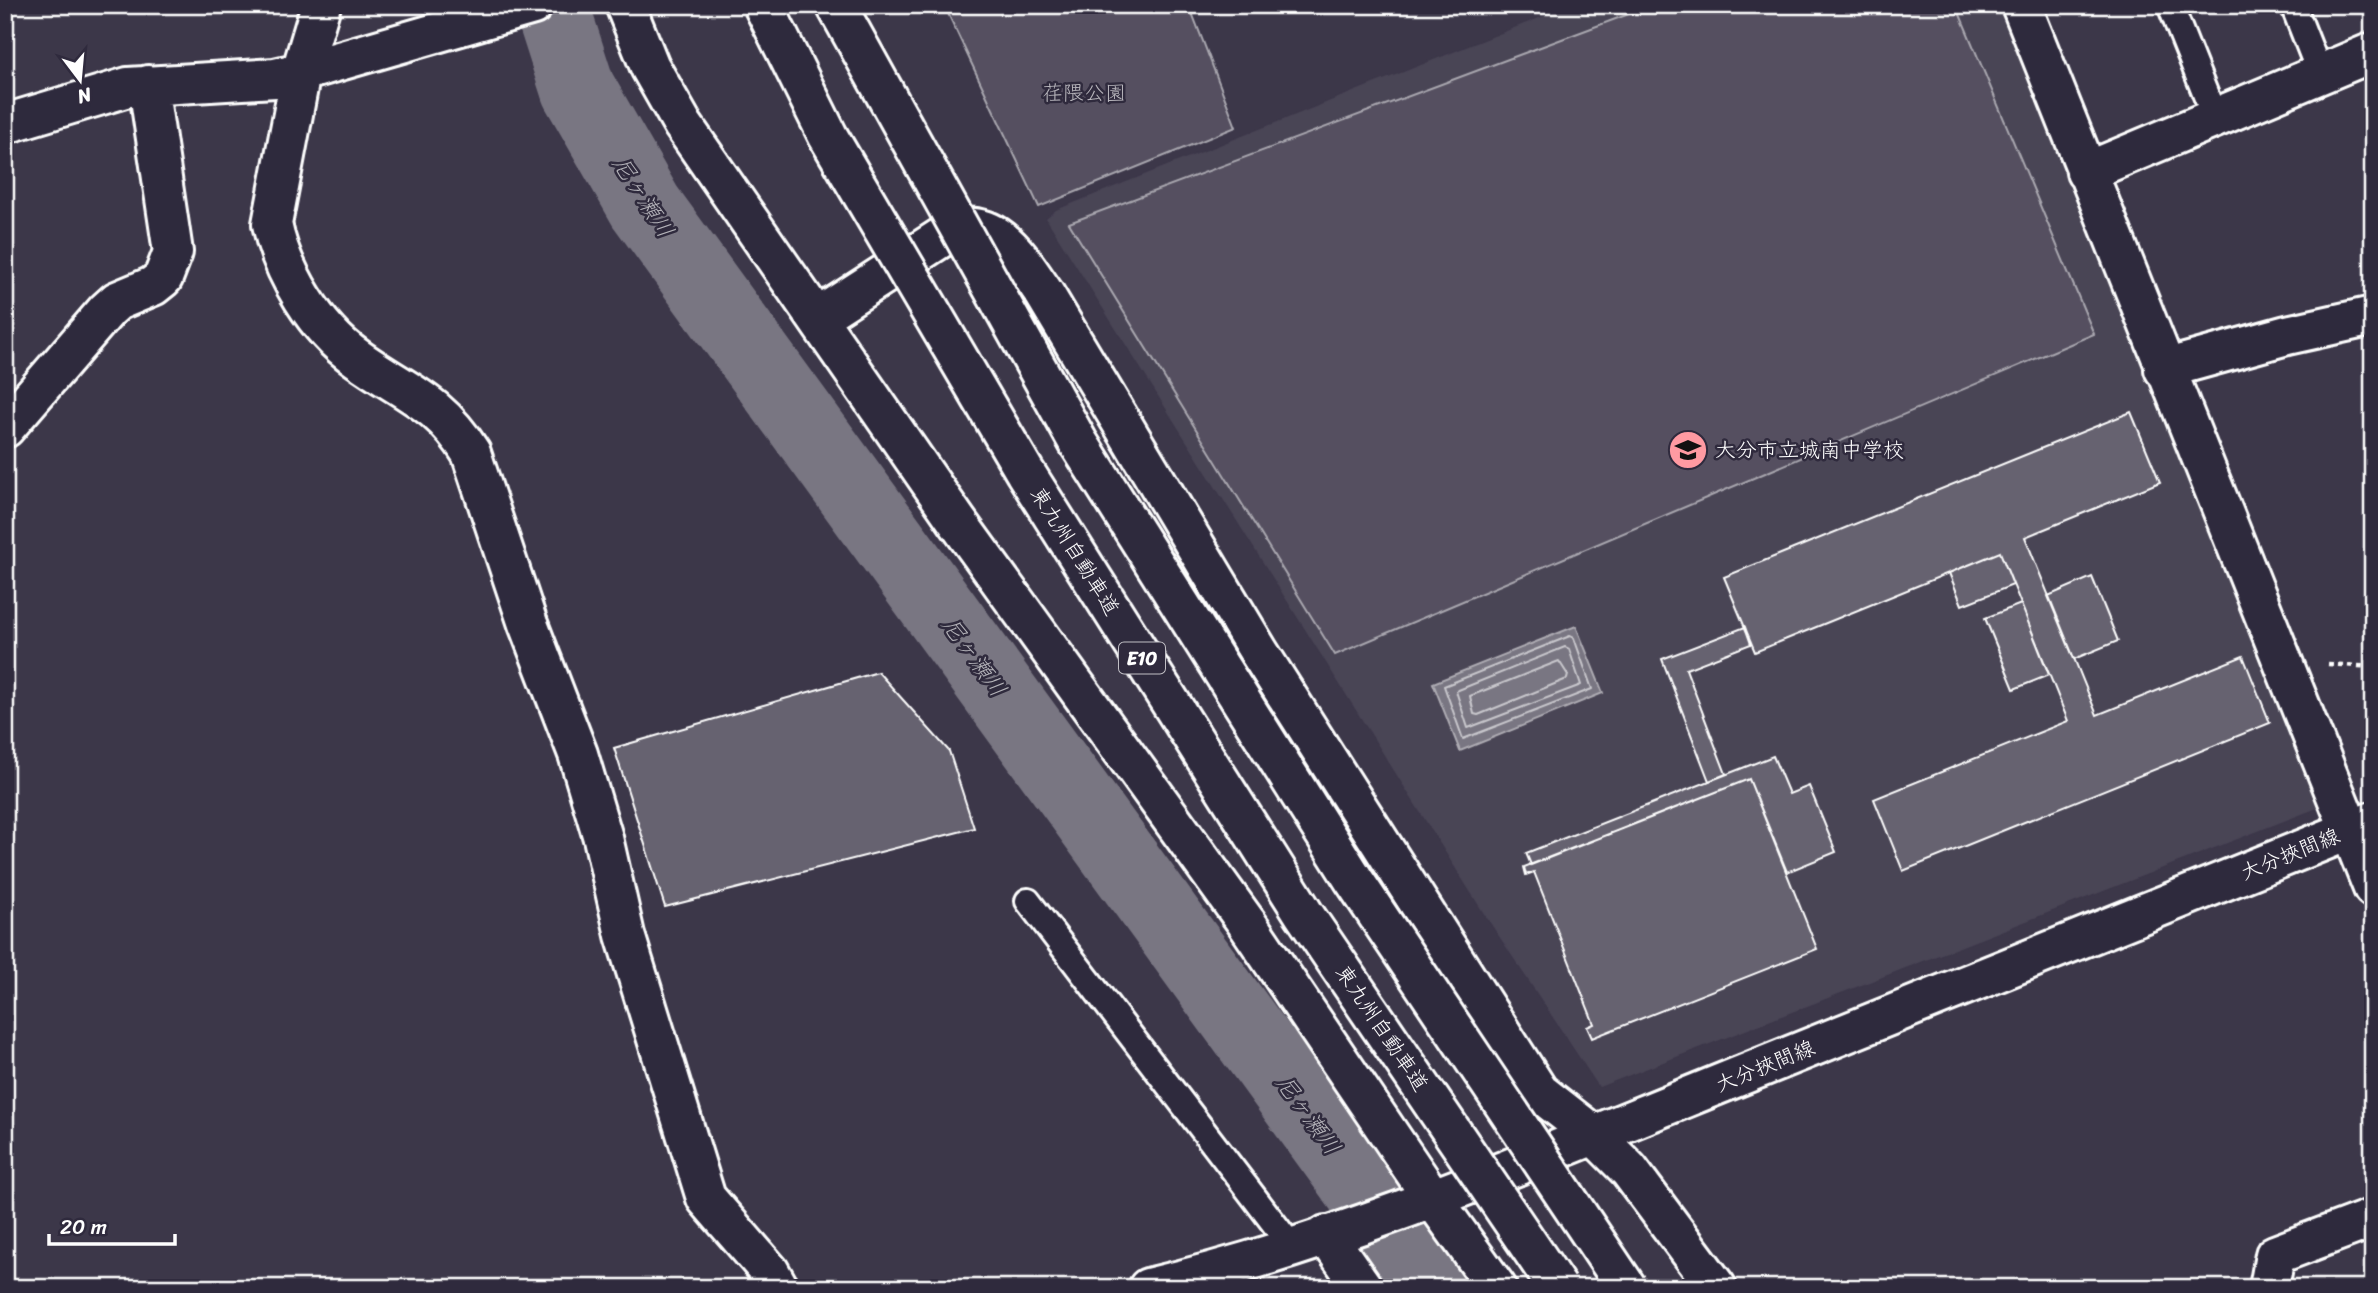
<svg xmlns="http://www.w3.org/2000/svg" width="2378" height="1293" font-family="Sriracha,'Klee One',sans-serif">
	<rect width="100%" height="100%" fill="#3c3749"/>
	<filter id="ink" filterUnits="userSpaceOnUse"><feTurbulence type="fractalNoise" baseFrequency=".0143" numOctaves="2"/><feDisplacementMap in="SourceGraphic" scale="14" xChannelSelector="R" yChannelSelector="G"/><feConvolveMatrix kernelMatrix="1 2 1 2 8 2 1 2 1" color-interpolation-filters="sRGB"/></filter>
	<g filter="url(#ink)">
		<path fill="#494455" d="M 1572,5 L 2006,5 L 2325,805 L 1599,1087 L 1483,912 L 1046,218 L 1056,210 Z"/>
		<path fill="#555060" stroke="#aaa8b0" stroke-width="2" d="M 944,5 L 1189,5 L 1236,127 L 1039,207 Z
			M 1653,5 L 1956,5 L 2094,334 L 1335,655 L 1069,223 Z"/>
		<path fill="#797682" stroke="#afadb4" stroke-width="2" d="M 1576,626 L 1603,693 L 1460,751 L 1433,683 Z"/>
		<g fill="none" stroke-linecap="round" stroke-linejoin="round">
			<path stroke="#c9c8cd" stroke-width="2" d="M 1570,636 L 1574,638 L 1592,689 L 1463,739 L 1444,686 Z
				M 1565,647 L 1569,649 L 1581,685 L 1468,728 L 1456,691 Z
				M 1559,661 L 1568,675 L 1567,679 L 1478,715 L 1474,714 L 1470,696 Z"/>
			<path stroke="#797682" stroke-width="75" d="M 551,5 L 578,89 L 645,206 L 1434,1288"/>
		</g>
		<path fill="#666270" stroke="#fff" stroke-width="2" d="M 2131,412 L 2160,482 L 2025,537 L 2097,715 L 2243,656 L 2270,723 L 1903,871 L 1874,799 L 2068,721 L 2000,552 L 1755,652 L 1724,577 Z
			M 2000,552 L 2013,585 L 1962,605 L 1949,573 Z
			M 2092,577 L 2118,641 L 2074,659 L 2048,596 Z
			M 2021,604 L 2049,675 L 2014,689 L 1985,618 Z
			M 1745,627 L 1751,644 L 1686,669 L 1726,774 L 1709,781 L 1662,659 Z
			M 878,672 L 949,751 L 974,828 L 665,907 L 614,748 Z
			M 1773,756 L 1789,794 L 1809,786 L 1836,852 L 1787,872 L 1749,779 L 1531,865 L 1526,853 Z
			M 1749,779 L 1817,949 L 1592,1038 L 1587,1027 L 1594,1024 L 1534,872 L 1526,875 L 1524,867 Z"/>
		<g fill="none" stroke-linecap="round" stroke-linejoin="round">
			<g stroke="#fff" stroke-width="30">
				<path id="service" d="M 2170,5 L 2215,118
					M 2293,5 L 2320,74
					M 1028,901 L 1292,1247"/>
			</g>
			<g stroke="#fff" stroke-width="44">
				<path id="minor" d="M 321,5 L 301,72 L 272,224 C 282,273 316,329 357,358 C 404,392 438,400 471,453 L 528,624 L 578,754 L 603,838 L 625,935 L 706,1198 L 770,1272 L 779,1288
					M 625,5 L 650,67 L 683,125 L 957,521 L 1246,922 L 1431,1196 L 1497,1288
					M 2021,5 L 2373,888
					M 5,124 L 128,87 L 275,78 L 301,72 L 533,5
					M 2086,172 L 2373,52
					M 817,318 L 953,230 C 999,217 1021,261 1044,293 L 1259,652 L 1539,1092 L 1594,1135 L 1629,1170 L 1717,1288
					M 2164,369 L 2287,335 L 2373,316
					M 5,428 L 107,310 L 117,301 L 153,286 L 163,278 L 173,252 L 148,85
					M 1326,1235 L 1363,1288
					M 2269,1288 L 2275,1255 L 2373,1218"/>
			</g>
			<g stroke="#fff" stroke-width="44">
				<path id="secondary" d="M 1148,1288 C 1335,1244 1522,1164 1700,1092 C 1924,1002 2148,911 2373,821"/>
			</g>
			<path stroke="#fff" stroke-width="4.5" stroke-dasharray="5 5" stroke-linecap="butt" d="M 2328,664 L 2373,667"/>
			<use href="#service" stroke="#2f2a3d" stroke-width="24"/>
			<use href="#minor" stroke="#2f2a3d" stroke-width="38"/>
			<use href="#secondary" stroke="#2f2a3d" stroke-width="38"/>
			<g stroke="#fff" stroke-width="44" stroke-linecap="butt">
				<path id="motorway-bridge" d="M 763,5 L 828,136 L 1025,472 L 1304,914 L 1558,1288
					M 836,5 L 1078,442 L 1354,880 L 1627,1288"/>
			</g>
			<use href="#motorway-bridge" stroke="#2f2a3d" stroke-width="38"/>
		</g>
	</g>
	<defs>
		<g id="school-disc" transform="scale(2.0125)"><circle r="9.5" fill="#ff9aa2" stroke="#2f2a3d"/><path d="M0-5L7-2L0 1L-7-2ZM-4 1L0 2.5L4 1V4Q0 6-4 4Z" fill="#111"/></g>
	</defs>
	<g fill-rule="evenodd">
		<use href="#school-disc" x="1688" y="450"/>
	</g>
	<g text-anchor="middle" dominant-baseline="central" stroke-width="5" stroke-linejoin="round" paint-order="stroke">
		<rect fill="#2f2a3d" stroke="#c1bfc5" stroke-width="2" x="1119" y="642.5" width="46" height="31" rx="5"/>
		<g font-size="19" font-weight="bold" fill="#fff">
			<text x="1142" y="658">E10</text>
		</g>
		<g font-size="21" fill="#bbb9bf" stroke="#2f2a3d">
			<text x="1084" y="93">荏隈公園</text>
		</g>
		<g font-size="21" fill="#fff" stroke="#2f2a3d" text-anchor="start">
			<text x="1715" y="450">大分市立城南中学校</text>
		</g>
		<g font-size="21" fill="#fff" stroke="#2f2a3d">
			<text transform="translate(1075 551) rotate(58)">東九州自動車道</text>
			<text transform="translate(2290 854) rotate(-22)">大分挾間線</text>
			<text transform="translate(1382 1028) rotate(56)">東九州自動車道</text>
			<text transform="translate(1765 1066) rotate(-22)">大分挾間線</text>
		</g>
		<g font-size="23" font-style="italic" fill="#b5b4ba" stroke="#2f2a3d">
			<text transform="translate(643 197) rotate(57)">尼ヶ瀬川</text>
			<text transform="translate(974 657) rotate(54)">尼ヶ瀬川</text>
			<text transform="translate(1308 1115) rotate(54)">尼ヶ瀬川</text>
		</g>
	</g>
	<rect width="2378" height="1293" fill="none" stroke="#2f2a3d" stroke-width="28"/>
	<rect x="14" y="14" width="2350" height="1265" fill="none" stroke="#fff" stroke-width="2.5" filter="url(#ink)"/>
	<g transform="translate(80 80) rotate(164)" stroke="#2f2a3d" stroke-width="5" paint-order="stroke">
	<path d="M0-5L12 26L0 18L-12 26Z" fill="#ffffff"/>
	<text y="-10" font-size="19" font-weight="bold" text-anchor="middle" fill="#ffffff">N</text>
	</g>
	<path d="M49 1234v10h126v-10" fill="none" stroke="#ffffff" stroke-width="3.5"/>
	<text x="60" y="1234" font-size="21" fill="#ffffff" stroke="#2f2a3d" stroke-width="5" paint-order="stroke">20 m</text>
</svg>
